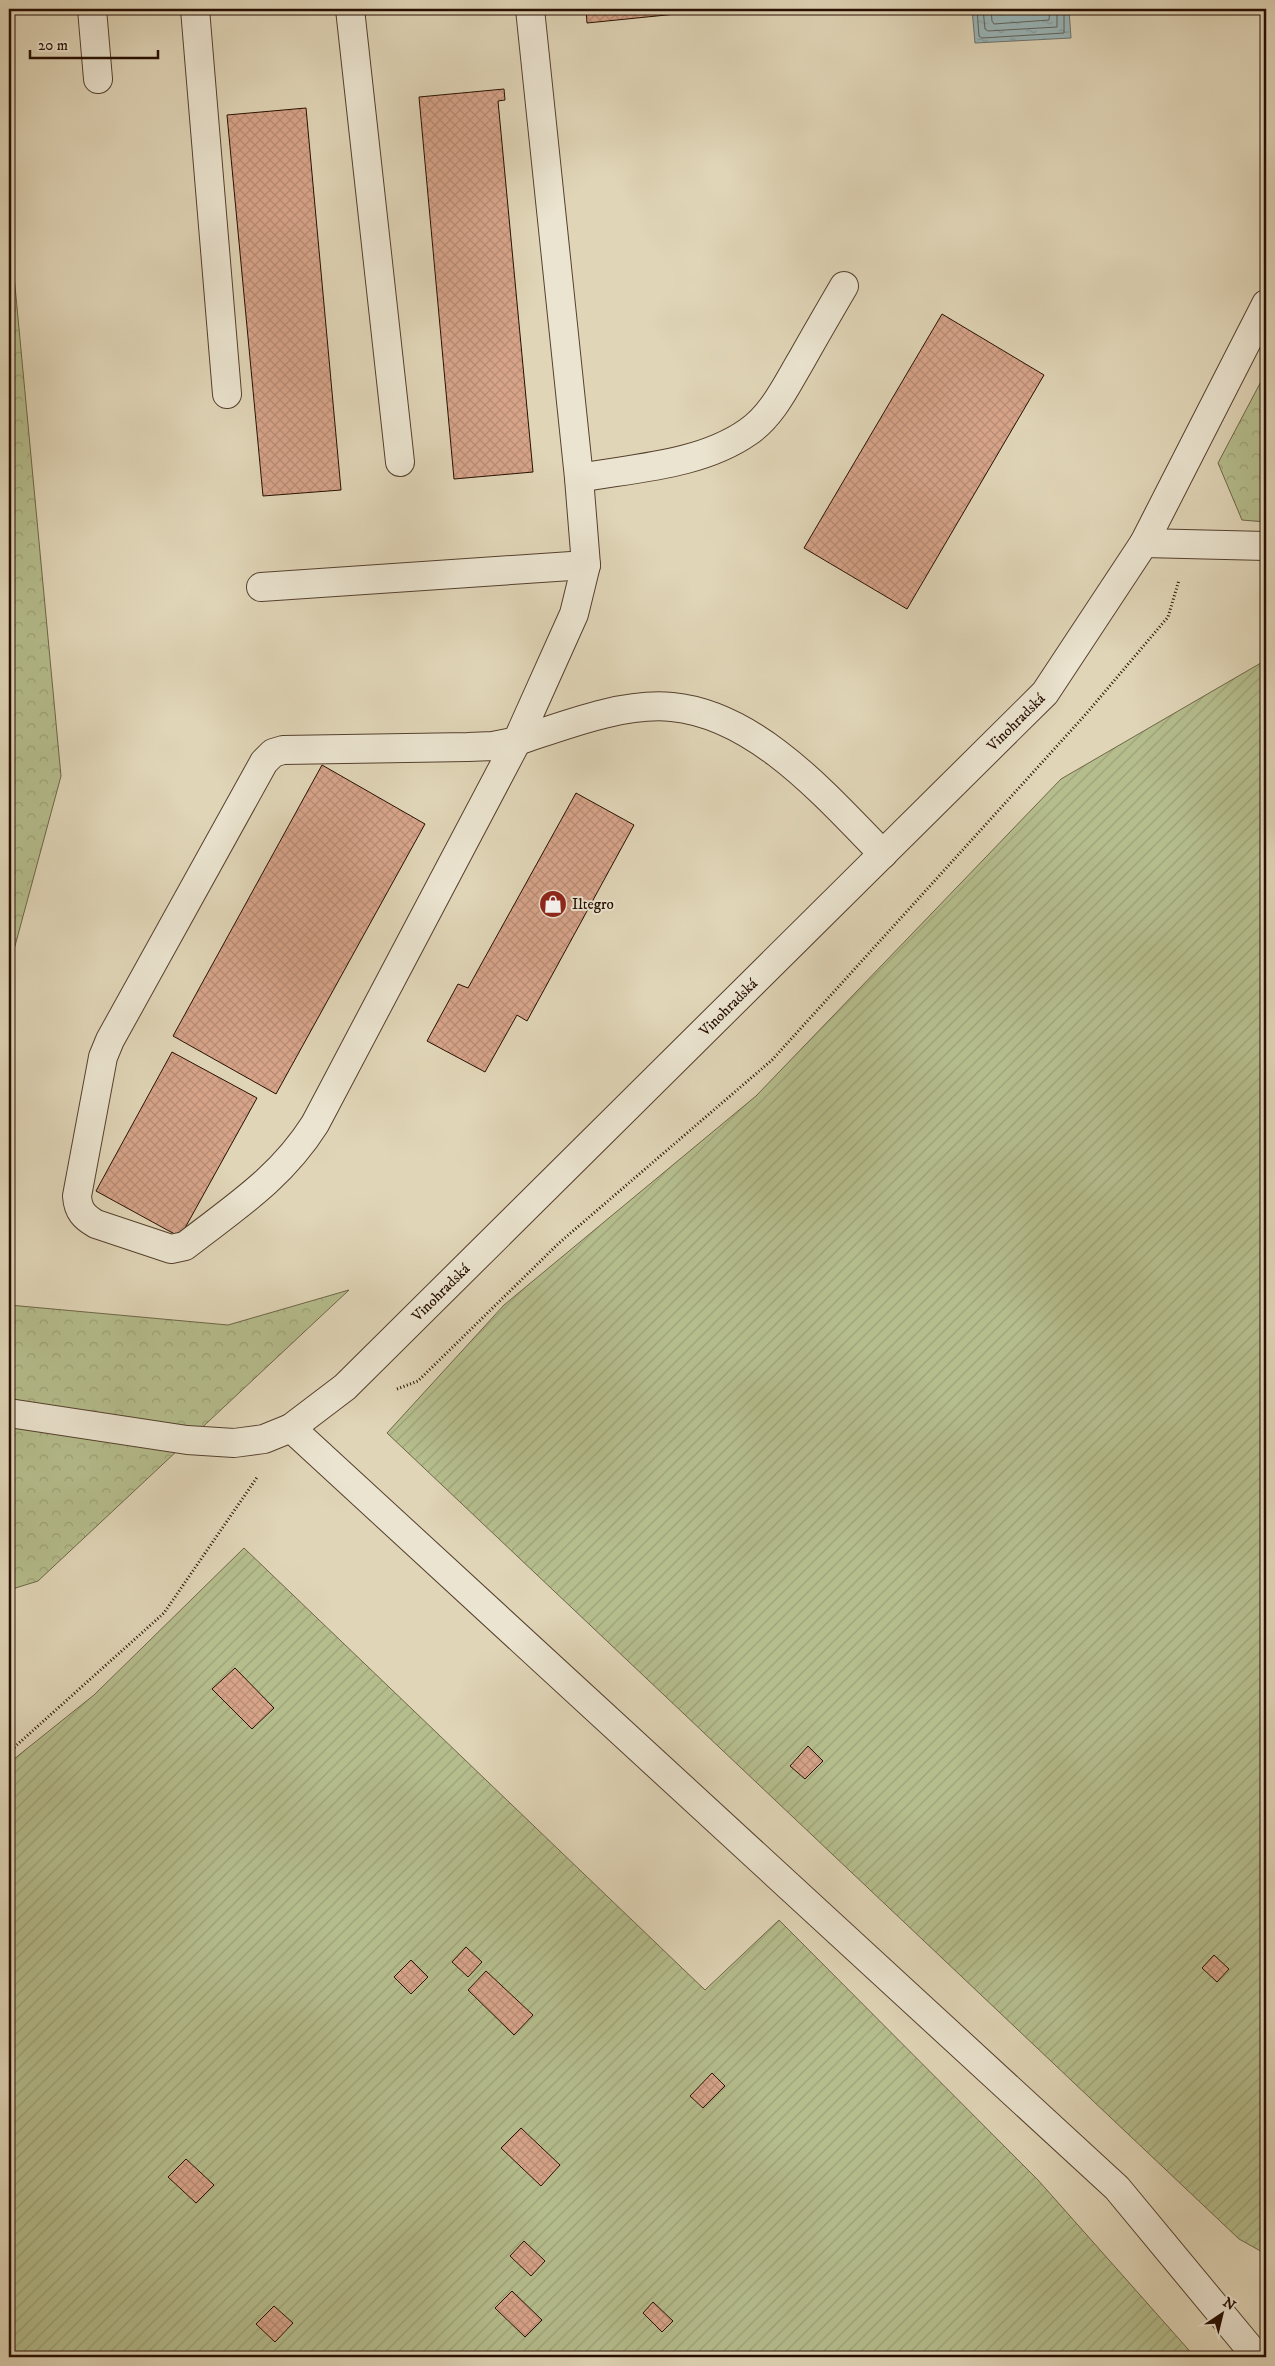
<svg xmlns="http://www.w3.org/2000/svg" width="1275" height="2366" font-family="'IM FELL DW Pica',serif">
	<defs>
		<pattern id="forest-crowns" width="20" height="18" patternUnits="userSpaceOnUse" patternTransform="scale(1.25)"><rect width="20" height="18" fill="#b5bd8d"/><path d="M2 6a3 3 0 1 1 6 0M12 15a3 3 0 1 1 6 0" fill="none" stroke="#9ca178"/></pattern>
		<pattern id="garden-furrows" width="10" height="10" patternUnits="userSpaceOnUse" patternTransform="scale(1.25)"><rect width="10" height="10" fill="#b5bd8d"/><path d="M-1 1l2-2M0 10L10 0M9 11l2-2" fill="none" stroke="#9ca178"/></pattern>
		<pattern id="water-ripples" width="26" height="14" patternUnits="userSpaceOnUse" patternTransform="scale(1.25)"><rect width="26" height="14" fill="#99b6b9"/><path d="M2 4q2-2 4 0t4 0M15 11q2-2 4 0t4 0" fill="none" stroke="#849b9d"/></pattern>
		<pattern id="building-cross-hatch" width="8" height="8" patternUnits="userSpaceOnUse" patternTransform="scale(1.25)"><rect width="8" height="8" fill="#d7a48a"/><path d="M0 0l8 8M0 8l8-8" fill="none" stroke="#b98c75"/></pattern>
	</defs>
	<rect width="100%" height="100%" fill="#e0d5b7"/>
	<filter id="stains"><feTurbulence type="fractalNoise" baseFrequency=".004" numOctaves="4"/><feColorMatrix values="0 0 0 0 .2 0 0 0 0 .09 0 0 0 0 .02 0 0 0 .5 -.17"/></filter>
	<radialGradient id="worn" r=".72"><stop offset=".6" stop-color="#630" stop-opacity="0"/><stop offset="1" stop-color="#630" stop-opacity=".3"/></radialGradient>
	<path fill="url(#forest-crowns)" stroke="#6e6646" d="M 9,222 L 61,776 L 9,968 Z
		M 1266,372 L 1266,522 L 1242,520 L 1218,463 Z
		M 349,1290 L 38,1581 L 9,1590 L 9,1305 L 228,1325 Z"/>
	<path fill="url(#garden-furrows)" stroke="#6e6646" d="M 1266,660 L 1266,2254 L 1239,2239 L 387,1433 L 504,1305 L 756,1096 L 1061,779 Z
		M 244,1548 L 705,1990 L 779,1920 L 1038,2180 L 1195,2357 L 9,2357 L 9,1763 L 94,1695 Z"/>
	<path fill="url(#water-ripples)" stroke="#6b736f" d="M 972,9 L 1069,9 L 1071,38 L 975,43 Z"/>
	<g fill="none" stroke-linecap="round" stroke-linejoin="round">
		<path stroke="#60625c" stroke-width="1" d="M 977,9 L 979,36 L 982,38 L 1064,33 L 1064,9
			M 983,9 L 985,29 L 988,31 L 1057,27 L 1057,9
			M 991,9 L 992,21 L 994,24 L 1049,20 L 1050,9"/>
	</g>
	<path fill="url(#building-cross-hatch)" stroke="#270f00" d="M 586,9 L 726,9 L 587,23 Z
		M 504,89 L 505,100 L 498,101 L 533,472 L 454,479 L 419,97 Z
		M 306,108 L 341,490 L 263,496 L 227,115 Z
		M 942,314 L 1044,375 L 907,609 L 804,548 Z
		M 322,765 L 425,824 L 276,1094 L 173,1036 Z
		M 576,793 L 634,825 L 527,1021 L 517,1015 L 485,1072 L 427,1041 L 458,984 L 468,988 Z
		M 172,1052 L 257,1098 L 180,1237 L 96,1191 Z
		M 235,1668 L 274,1708 L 252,1729 L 212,1689 Z
		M 808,1746 L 823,1761 L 805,1779 L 790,1766 Z
		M 466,1947 L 482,1962 L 468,1977 L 452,1962 Z
		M 1214,1955 L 1229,1969 L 1217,1982 L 1202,1968 Z
		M 411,1960 L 428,1977 L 411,1994 L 394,1977 Z
		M 486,1971 L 533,2015 L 514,2035 L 468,1990 Z
		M 712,2073 L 725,2086 L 703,2108 L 690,2096 Z
		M 521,2128 L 560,2165 L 541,2186 L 501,2148 Z
		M 186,2159 L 214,2185 L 196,2203 L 168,2177 Z
		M 524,2241 L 545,2261 L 531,2276 L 510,2256 Z
		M 512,2291 L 542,2320 L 525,2337 L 495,2308 Z
		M 653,2302 L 673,2321 L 662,2332 L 643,2313 Z
		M 274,2306 L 293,2323 L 275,2342 L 256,2324 Z"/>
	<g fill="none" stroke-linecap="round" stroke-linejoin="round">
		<g stroke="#55402e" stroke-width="30">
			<g id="minor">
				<path d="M 92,9 L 98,79"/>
				<path d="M 195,9 L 227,394"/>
				<path d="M 350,9 L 400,462"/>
				<path d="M 530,9 L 579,478 L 586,565 L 574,614 L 517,741 C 563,726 623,702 672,707 C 757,715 827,797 883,854"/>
				<path d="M 579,478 C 634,468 701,465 748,432 C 773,415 787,384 802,359 C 816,334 830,310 844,286"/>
				<path d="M 1144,543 L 1266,546"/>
				<path d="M 261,587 L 586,565"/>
				<path d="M 517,741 L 315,1124 C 280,1179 235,1207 185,1246 L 171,1249 L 96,1224 C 84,1217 78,1211 77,1196 L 103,1057 L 110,1040 L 264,762 L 273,753 L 283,750 L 468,747 L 493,746 Z"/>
				<path id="s1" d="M 9,1413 L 187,1440 L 234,1443 L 264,1439 L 291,1428 L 345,1387 L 1045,693 L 1144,543 L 1266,304"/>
				<path d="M 291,1428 L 1117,2188 L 1257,2357"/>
			</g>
		</g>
		<path stroke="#270f00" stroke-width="3" stroke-dasharray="1 2.5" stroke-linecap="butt" d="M 397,1389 L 418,1381 L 559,1243 L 772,1060 L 1086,714 L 1168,617 L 1179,580
			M 9,1752 L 164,1613 L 258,1476"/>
		<use href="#minor" stroke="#ebe4d0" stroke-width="28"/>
	</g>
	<defs>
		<g id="shop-disc" transform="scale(1.4375)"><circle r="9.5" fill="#8f2418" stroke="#ebe4d0"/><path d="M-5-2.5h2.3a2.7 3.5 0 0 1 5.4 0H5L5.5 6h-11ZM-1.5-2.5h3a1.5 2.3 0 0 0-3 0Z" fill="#fff"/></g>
	</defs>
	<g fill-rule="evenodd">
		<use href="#shop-disc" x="553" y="904"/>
	</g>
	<g text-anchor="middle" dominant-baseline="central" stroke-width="4" stroke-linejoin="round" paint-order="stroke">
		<g font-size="15" fill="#270f00" stroke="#ebe4d0">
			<text stroke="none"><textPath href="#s1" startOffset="1299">Vinohradská</textPath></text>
			<text stroke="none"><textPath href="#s1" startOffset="894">Vinohradská</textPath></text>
			<text stroke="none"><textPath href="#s1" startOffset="489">Vinohradská</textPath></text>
		</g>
		<g font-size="15" fill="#270f00" stroke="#ebe4d0" text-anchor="start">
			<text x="572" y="904">Iltegro</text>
		</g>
	</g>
	<rect width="1275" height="2366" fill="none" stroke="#e0d5b7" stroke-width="30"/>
	<rect x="10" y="10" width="1255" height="2346" fill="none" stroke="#270f00" stroke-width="2.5"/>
	<rect x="15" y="15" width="1245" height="2336" fill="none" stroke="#270f00"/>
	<g transform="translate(1222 2314) rotate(35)" stroke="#ebe4d0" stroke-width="4" paint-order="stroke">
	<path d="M0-4L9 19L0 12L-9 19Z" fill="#270f00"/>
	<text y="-8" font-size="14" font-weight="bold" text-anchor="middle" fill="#270f00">N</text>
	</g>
	<path d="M30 50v8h128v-8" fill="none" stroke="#270f00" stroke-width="2.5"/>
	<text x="38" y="50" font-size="15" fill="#270f00" stroke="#ebe4d0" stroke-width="4" paint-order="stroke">20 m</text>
	<rect width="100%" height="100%" filter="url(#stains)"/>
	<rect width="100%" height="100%" fill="url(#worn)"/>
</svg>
